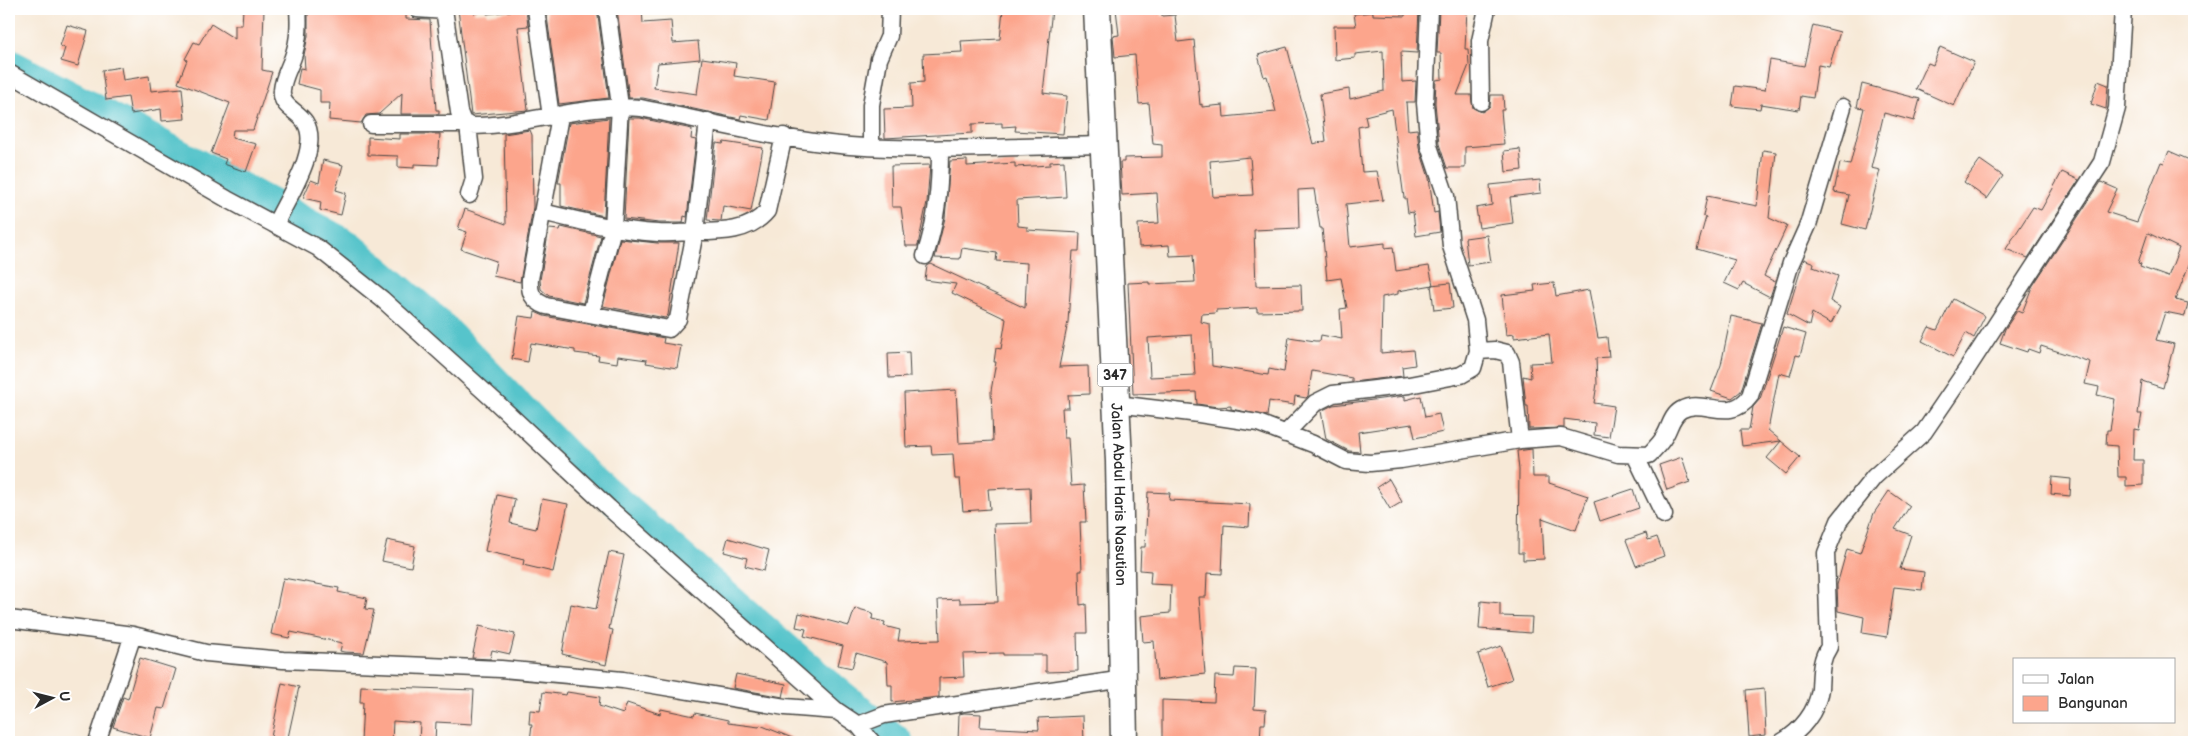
<svg xmlns="http://www.w3.org/2000/svg" width="2203" height="751" font-family="'Balsamiq Sans',sans-serif">
	<rect width="100%" height="100%" fill="#fff"/>
	<filter id="ink" filterUnits="userSpaceOnUse"><feTurbulence type="fractalNoise" baseFrequency=".02" numOctaves="2"/><feDisplacementMap in="SourceGraphic" scale="10" xChannelSelector="R" yChannelSelector="G"/><feConvolveMatrix kernelMatrix="1 2 1 2 8 2 1 2 1" color-interpolation-filters="sRGB"/></filter>
	<filter id="wash" filterUnits="userSpaceOnUse"><feTurbulence type="fractalNoise" baseFrequency=".0096" numOctaves="4" result="noise"/><feDisplacementMap in="SourceGraphic" scale="20" xChannelSelector="R" yChannelSelector="G"/><feGaussianBlur stdDeviation="1.12" result="paint"/><feColorMatrix in="noise" values="0 0 0 0 0 0 0 0 0 0 0 0 0 0 0 0 0 1.4 0 .05"/><feComposite in="paint" operator="in"/></filter>
	<g filter="url(#wash)">
		<rect width="100%" height="100%" fill="#f7e9d7"/>
		<g fill="none" stroke-linecap="round" stroke-linejoin="round">
			<path stroke="#56c4cb" stroke-width="31" d="M 9,64 L 93,108 L 347,245 L 436,321 L 577,466 L 808,668 L 898,742"/>
		</g>
		<g id="blocks">
			<path fill="#fca58c" fill-rule="evenodd" d="M 243,9 L 264,9 L 262,70 L 272,72 L 253,130 L 233,130 L 232,138 L 256,144 L 246,172 L 224,164 L 226,159 L 211,153 L 230,103 L 178,83 L 187,60 L 185,59 L 194,42 L 199,44 L 211,24 L 235,39 L 235,25 L 242,25 Z
				M 381,9 L 381,13 L 406,12 L 406,19 L 430,20 L 436,110 L 439,110 L 439,114 L 401,114 L 402,93 L 379,114 L 366,115 L 361,123 L 329,120 L 330,103 L 320,103 L 320,90 L 297,84 L 300,68 L 305,69 L 304,55 L 308,36 L 308,13 Z
				M 458,9 L 475,9 L 474,13 L 487,12 L 487,14 L 526,9 L 528,26 L 518,27 L 528,110 L 471,115 Z
				M 546,9 L 597,9 L 609,98 L 559,104 Z
				M 617,9 L 642,9 L 643,23 L 671,21 L 673,43 L 698,41 L 700,59 L 658,63 L 654,88 L 697,94 L 702,58 L 736,63 L 734,76 L 775,82 L 769,120 L 741,115 L 740,119 L 643,98 L 629,98 Z
				M 1003,9 L 1052,9 L 1043,93 L 1067,96 L 1063,134 L 1015,131 L 1016,126 L 1002,127 L 1002,123 L 972,124 L 972,133 L 885,138 L 884,109 L 912,108 L 911,83 L 924,82 L 923,54 L 962,52 L 961,41 L 1000,39 Z
				M 1116,9 L 1162,9 L 1162,16 L 1175,15 L 1178,42 L 1194,40 L 1200,105 L 1202,104 L 1202,107 L 1223,105 L 1224,117 L 1276,112 L 1267,76 L 1264,77 L 1258,55 L 1287,47 L 1313,144 L 1326,141 L 1320,94 L 1349,89 L 1350,99 L 1384,91 L 1383,51 L 1355,54 L 1355,58 L 1335,60 L 1334,26 L 1356,26 L 1354,14 L 1373,12 L 1373,15 L 1405,16 L 1406,9 L 1419,9 L 1417,53 L 1401,52 L 1402,82 L 1416,81 L 1415,102 L 1406,102 L 1408,130 L 1417,129 L 1419,147 L 1429,178 L 1434,213 L 1438,212 L 1440,232 L 1416,236 L 1413,212 L 1408,213 L 1406,198 L 1404,198 L 1392,109 L 1365,116 L 1367,125 L 1358,127 L 1362,172 L 1377,171 L 1383,200 L 1346,204 L 1350,247 L 1385,243 L 1385,248 L 1393,247 L 1396,271 L 1429,266 L 1433,285 L 1398,291 L 1398,294 L 1382,297 L 1381,353 L 1413,350 L 1415,365 L 1402,367 L 1403,376 L 1352,382 L 1352,378 L 1312,371 L 1308,396 L 1306,398 L 1295,396 L 1294,405 L 1269,401 L 1267,416 L 1231,409 L 1231,406 L 1218,407 L 1197,404 L 1196,392 L 1133,394 L 1128,283 L 1149,282 L 1149,284 L 1195,282 L 1193,255 L 1170,256 L 1169,245 L 1139,247 L 1138,224 L 1159,223 L 1157,193 L 1122,195 L 1120,162 L 1124,162 L 1124,158 L 1162,157 L 1162,145 L 1153,144 L 1149,103 L 1139,104 L 1135,55 L 1115,57 L 1113,36 L 1119,35 ZM 1250,157 L 1253,195 L 1213,197 L 1210,161 ZM 1314,189 L 1320,228 L 1322,228 L 1327,280 L 1341,278 L 1347,308 L 1340,309 L 1342,339 L 1321,335 L 1320,341 L 1315,341 L 1289,337 L 1284,372 L 1269,369 L 1268,375 L 1212,366 L 1210,324 L 1201,322 L 1202,314 L 1216,313 L 1216,310 L 1257,308 L 1257,312 L 1302,311 L 1301,285 L 1256,286 L 1254,230 L 1299,228 L 1298,190 ZM 1192,335 L 1195,375 L 1150,377 L 1148,338 Z
				M 1439,9 L 1467,9 L 1465,49 L 1468,49 L 1469,65 L 1457,95 L 1471,95 L 1473,108 L 1482,112 L 1490,106 L 1491,95 L 1503,95 L 1504,110 L 1501,110 L 1504,144 L 1465,147 L 1465,168 L 1447,168 L 1439,144 L 1435,103 L 1436,80 L 1442,79 L 1441,53 L 1437,53 Z
				M 67,25 L 88,31 L 78,66 L 61,61 L 65,48 L 60,46 Z
				M 1813,25 L 1840,32 L 1829,67 L 1818,65 L 1813,98 L 1801,96 L 1799,110 L 1761,104 L 1760,109 L 1732,106 L 1735,86 L 1765,90 L 1770,60 L 1804,66 Z
				M 1940,47 L 1974,62 L 1954,106 L 1916,89 L 1928,63 L 1933,65 Z
				M 121,67 L 123,80 L 149,76 L 151,91 L 182,88 L 185,119 L 162,121 L 161,109 L 131,114 L 128,97 L 106,100 L 102,70 Z
				M 2098,81 L 2108,85 L 2106,109 L 2091,104 Z
				M 1862,84 L 1920,99 L 1914,121 L 1884,113 L 1871,168 L 1880,170 L 1865,230 L 1842,224 L 1849,195 L 1834,192 L 1840,163 L 1850,165 L 1864,108 L 1857,107 Z
				M 609,118 L 604,216 L 561,206 L 561,183 L 558,183 L 569,123 Z
				M 629,118 L 640,118 L 692,129 L 691,139 L 696,140 L 687,217 L 684,216 L 683,223 L 659,223 L 624,219 Z
				M 530,130 L 532,135 L 533,207 L 520,282 L 493,276 L 496,261 L 461,249 L 467,232 L 458,229 L 465,209 L 506,224 L 504,134 Z
				M 400,134 L 440,134 L 438,165 L 414,164 L 414,168 L 398,167 L 398,156 L 368,155 L 368,137 L 400,139 Z
				M 724,142 L 763,148 L 751,211 L 723,206 L 721,221 L 719,221 L 707,220 L 716,143 L 723,144 Z
				M 1520,149 L 1522,170 L 1506,172 L 1504,151 Z
				M 1763,150 L 1776,152 L 1769,218 L 1787,226 L 1764,276 L 1775,282 L 1770,297 L 1743,283 L 1739,290 L 1724,283 L 1735,260 L 1697,249 L 1706,217 L 1703,216 L 1707,196 L 1757,206 Z
				M 2169,151 L 2194,162 L 2194,252 L 2175,300 L 2188,303 L 2185,316 L 2165,312 L 2156,340 L 2174,344 L 2163,388 L 2142,381 L 2138,414 L 2142,414 L 2139,430 L 2134,429 L 2133,460 L 2143,460 L 2143,485 L 2126,486 L 2126,477 L 2118,477 L 2117,446 L 2106,445 L 2107,430 L 2110,430 L 2115,399 L 2097,395 L 2099,387 L 2085,384 L 2090,362 L 2041,346 L 2039,353 L 2028,349 L 2027,352 L 2000,343 L 2005,329 L 2017,311 L 2022,313 L 2032,287 L 2101,182 L 2117,189 L 2106,212 L 2137,222 L 2161,162 L 2164,163 ZM 2148,233 L 2179,248 L 2168,277 L 2140,267 L 2141,264 L 2138,263 Z
				M 323,160 L 343,165 L 336,190 L 346,193 L 341,215 L 320,210 L 321,202 L 303,198 L 311,180 L 319,183 Z
				M 967,160 L 967,166 L 1015,163 L 1015,167 L 1050,165 L 1050,162 L 1064,161 L 1066,197 L 1017,200 L 1018,226 L 1027,227 L 1027,230 L 1080,233 L 1079,251 L 1073,251 L 1068,322 L 1059,367 L 1088,366 L 1089,394 L 1068,395 L 1069,408 L 1062,408 L 1064,438 L 1068,438 L 1071,486 L 1084,485 L 1086,522 L 1080,522 L 1082,571 L 1079,571 L 1080,605 L 1086,604 L 1087,633 L 1077,633 L 1078,671 L 1046,672 L 1046,655 L 1003,655 L 1003,653 L 963,654 L 964,677 L 939,678 L 939,697 L 892,702 L 892,685 L 888,685 L 887,662 L 856,653 L 852,668 L 838,665 L 843,646 L 804,636 L 806,629 L 796,627 L 799,613 L 849,626 L 855,608 L 873,613 L 872,619 L 885,622 L 884,626 L 900,630 L 898,641 L 940,640 L 938,600 L 960,599 L 960,603 L 998,602 L 994,524 L 1031,523 L 1030,487 L 988,489 L 990,509 L 963,511 L 960,479 L 955,479 L 953,454 L 932,455 L 931,446 L 906,447 L 904,393 L 956,390 L 959,443 L 993,441 L 991,391 L 996,362 L 994,362 L 996,348 L 1001,349 L 1006,319 L 952,293 L 956,284 L 925,280 L 927,266 L 931,264 L 1025,308 L 1027,263 L 996,261 L 997,253 L 962,248 L 960,259 L 935,258 L 945,218 L 950,161 Z
				M 1980,160 L 2003,176 L 1987,199 L 1964,182 Z
				M 930,165 L 927,202 L 919,240 L 918,246 L 906,246 L 901,207 L 892,207 L 891,166 Z
				M 2062,172 L 2079,180 L 2028,258 L 2006,249 L 2033,207 L 2041,210 Z
				M 1540,180 L 1541,193 L 1510,197 L 1513,223 L 1479,228 L 1476,208 L 1492,205 L 1490,185 Z
				M 561,227 L 601,236 L 583,303 L 549,296 L 541,289 L 540,280 L 549,229 L 560,230 Z
				M 1487,235 L 1491,262 L 1468,265 L 1465,238 Z
				M 620,239 L 657,243 L 679,243 L 668,315 L 665,318 L 603,306 Z
				M 1804,259 L 1814,263 L 1813,267 L 1838,276 L 1830,301 L 1840,307 L 1831,324 L 1812,313 L 1809,326 L 1787,314 Z
				M 1450,283 L 1453,308 L 1434,310 L 1431,285 Z
				M 1554,283 L 1556,296 L 1589,290 L 1598,338 L 1607,337 L 1609,357 L 1596,358 L 1597,384 L 1594,403 L 1614,406 L 1609,437 L 1594,435 L 1595,423 L 1564,419 L 1564,428 L 1529,429 L 1528,406 L 1526,406 L 1523,376 L 1531,378 L 1530,363 L 1552,362 L 1549,334 L 1514,338 L 1514,334 L 1506,335 L 1502,295 L 1535,291 L 1534,285 Z
				M 1953,299 L 1985,316 L 1974,338 L 1966,333 L 1953,357 L 1922,341 L 1929,327 L 1937,330 Z
				M 535,312 L 544,316 L 664,338 L 663,343 L 681,346 L 677,368 L 646,363 L 647,360 L 618,356 L 617,363 L 598,360 L 599,356 L 575,353 L 575,350 L 531,343 L 528,362 L 512,359 L 519,316 L 534,318 Z
				M 1731,316 L 1762,323 L 1741,391 L 1732,398 L 1711,391 L 1721,365 Z
				M 1783,327 L 1806,334 L 1800,356 L 1796,355 L 1790,376 L 1779,373 L 1768,430 L 1800,457 L 1786,474 L 1767,458 L 1781,441 L 1742,446 L 1740,430 L 1749,430 L 1753,407 L 1760,399 Z
				M 909,352 L 910,377 L 889,378 L 888,353 Z
				M 1405,396 L 1405,400 L 1421,396 L 1425,417 L 1439,414 L 1443,432 L 1415,438 L 1412,424 L 1358,432 L 1360,452 L 1349,451 L 1326,439 L 1321,411 L 1333,405 Z
				M 1532,449 L 1533,477 L 1549,477 L 1549,483 L 1588,496 L 1576,530 L 1542,518 L 1544,559 L 1523,560 L 1523,553 L 1518,553 L 1519,470 L 1517,451 Z
				M 1682,457 L 1690,482 L 1667,490 L 1659,465 Z
				M 2052,477 L 2071,479 L 2070,496 L 2051,494 Z
				M 1389,479 L 1402,502 L 1390,509 L 1377,487 Z
				M 1633,489 L 1639,508 L 1600,521 L 1594,502 Z
				M 1889,491 L 1910,506 L 1895,529 L 1911,535 L 1900,569 L 1924,572 L 1922,590 L 1894,587 L 1887,637 L 1862,633 L 1864,617 L 1838,611 L 1837,585 L 1847,549 L 1860,553 L 1874,513 Z
				M 1148,492 L 1170,493 L 1169,500 L 1250,504 L 1249,527 L 1224,525 L 1222,574 L 1207,573 L 1206,597 L 1199,597 L 1205,674 L 1157,680 L 1154,641 L 1143,642 L 1141,616 L 1170,613 L 1171,585 L 1150,584 L 1151,571 L 1140,570 L 1141,547 L 1145,547 Z
				M 497,495 L 515,499 L 510,523 L 536,529 L 542,499 L 568,504 L 553,572 L 523,565 L 524,560 L 485,551 Z
				M 1646,533 L 1648,540 L 1657,537 L 1664,556 L 1636,566 L 1626,540 Z
				M 728,538 L 769,550 L 764,571 L 745,566 L 747,558 L 724,552 Z
				M 387,540 L 415,546 L 411,567 L 382,561 Z
				M 609,552 L 624,555 L 609,629 L 613,630 L 606,665 L 562,654 L 571,604 L 596,609 Z
				M 283,578 L 339,588 L 338,592 L 367,598 L 365,609 L 374,610 L 364,653 L 344,652 L 340,651 L 342,643 L 291,632 L 289,638 L 271,634 Z
				M 1481,601 L 1500,603 L 1500,616 L 1532,617 L 1531,633 L 1479,629 Z
				M 479,626 L 515,634 L 510,654 L 492,650 L 490,659 L 472,658 Z
				M 1501,646 L 1512,679 L 1488,687 L 1478,654 Z
				M 140,658 L 176,669 L 164,709 L 158,708 L 150,738 L 113,727 L 123,697 L 128,699 Z
				M 1235,668 L 1256,669 L 1254,709 L 1266,710 L 1265,724 L 1261,724 L 1260,742 L 1162,742 L 1162,700 L 1214,702 L 1215,676 L 1234,677 Z
				M 736,674 L 786,684 L 783,697 L 733,688 Z
				M 282,683 L 299,687 L 287,742 L 270,742 Z
				M 361,686 L 474,690 L 472,724 L 436,722 L 435,741 L 419,741 L 420,723 L 393,721 L 392,742 L 361,742 L 363,702 L 360,702 Z
				M 1764,688 L 1766,735 L 1749,737 L 1746,690 Z
				M 543,692 L 566,695 L 567,692 L 600,697 L 599,706 L 623,714 L 627,703 L 660,714 L 661,709 L 694,716 L 695,713 L 728,720 L 728,723 L 759,727 L 760,725 L 802,742 L 692,742 L 673,738 L 672,742 L 644,739 L 643,742 L 542,742 L 530,741 L 532,724 L 529,724 L 530,710 L 540,711 Z
				M 964,713 L 981,714 L 980,727 L 1039,730 L 1038,718 L 1083,716 L 1084,742 L 1058,742 L 1058,740 L 1054,740 L 1054,742 L 958,742 L 959,714 Z"/>
		</g>
	</g>
	<g filter="url(#ink)">
		<use href="#blocks" fill-opacity="0" stroke="#4a4845" stroke-width="1"/>
		<g fill="none" stroke-linecap="round" stroke-linejoin="round">
			<g stroke="#4a4845" stroke-width="19">
				<path id="street" d="M 417,9 L 445,11
					M 444,9 L 459,112 L 463,122 L 470,126 C 527,126 585,103 641,108 C 710,122 780,140 850,146 C 935,152 1020,146 1105,145
					M 536,9 L 551,117
					M 1429,9 L 1425,103 L 1429,146 L 1446,196 L 1451,246 L 1475,320 L 1478,351 L 1495,350 L 1507,353 L 1511,362 L 1520,440
					M 9,73 L 227,199 L 318,248 L 382,299 L 497,403 L 609,508 L 837,711
					M 1481,102 L 1480,41 L 1487,9
					M 560,116 L 530,279 C 529,293 532,300 546,306 L 669,329 L 678,319 L 695,232 L 708,121
					M 371,124 L 467,124
					M 468,125 L 474,179 L 469,195
					M 871,146 L 871,105 L 879,59 L 889,36 L 890,9
					M 542,212 C 580,221 619,231 658,233 C 671,234 684,232 697,232 C 721,232 750,232 767,211 L 784,136
					M 275,225 C 286,200 322,148 305,122 C 297,110 280,107 282,90 C 283,76 292,64 295,50 C 299,37 299,22 298,9
					M 925,256 C 937,219 940,188 940,149
					M 591,313 L 613,228 L 620,106 L 607,9
					M 1117,404 L 1199,414 L 1258,423 L 1313,444 L 1346,461 L 1370,463 L 1401,460 L 1520,440 L 1561,437 L 1618,454 L 1649,455 C 1654,449 1660,444 1664,437 C 1670,428 1671,416 1681,410 C 1703,397 1730,424 1750,396 L 1791,263 L 1808,225 L 1843,107
					M 1285,434 L 1315,403 L 1333,394 L 1409,385 L 1461,375 L 1473,368 L 1478,351
					M 1635,455 L 1664,515
					M 9,619 L 133,635 L 206,653 L 283,660 L 501,669 L 623,680 L 785,707 L 837,711 L 858,725 L 884,715 L 1124,679
					M 858,725 L 872,742
					M 97,742 L 133,635
					M 1782,742 C 1801,731 1817,712 1820,689 C 1821,673 1820,660 1829,647 L 1826,553 L 1839,521 L 1874,477 L 1924,432 L 1967,369 L 2102,162 L 2117,108 L 2123,9"/>
			</g>
			<g stroke="#4a4845" stroke-width="29">
				<g id="primary">
					<path id="s1" d="M 1097,9 L 1119,461 L 1124,742"/>
				</g>
			</g>
			<use href="#street" stroke="#fff" stroke-width="16"/>
			<use href="#primary" stroke="#fff" stroke-width="26"/>
		</g>
	</g>
	<g text-anchor="middle" dominant-baseline="central" stroke-width="4" stroke-linejoin="round" paint-order="stroke">
		<rect fill="#fff" stroke="#6b6b6b" stroke-width="1" x="1097.5" y="363.5" width="35" height="23" rx="4"/>
		<g font-size="14" font-weight="bold" fill="#2b2b2b">
			<text x="1115" y="375">347</text>
		</g>
		<g font-size="15" fill="#2b2b2b" stroke="#fff">
			<text stroke="none"><textPath href="#s1" startOffset="486">Jalan Abdul Haris Nasution</textPath></text>
		</g>
	</g>
	<rect width="2203" height="751" fill="none" stroke="#fff" stroke-width="30"/>
	<rect x="2013" y="658" width="162" height="65" fill="#ffffff" stroke="#aaaaaa"/>
	<rect x="2023" y="675" width="25" height="8" fill="#ffffff" stroke="#aaaaaa"/>
	<text x="2058" y="684" font-size="15" fill="#2b2b2b">Jalan</text>
	<rect x="2023" y="696" width="25" height="15" fill="#fca58c" stroke="#aaaaaa"/>
	<text x="2058" y="708" font-size="15" fill="#2b2b2b">Bangunan</text>
	<g transform="translate(52 698) rotate(83)" stroke="#ffffff" stroke-width="4" paint-order="stroke">
	<path d="M0-4L9 19L0 12L-9 19Z" fill="#2b2b2b"/>
	<text y="-8" font-size="14" font-weight="bold" text-anchor="middle" fill="#2b2b2b">U</text>
	</g>
</svg>
